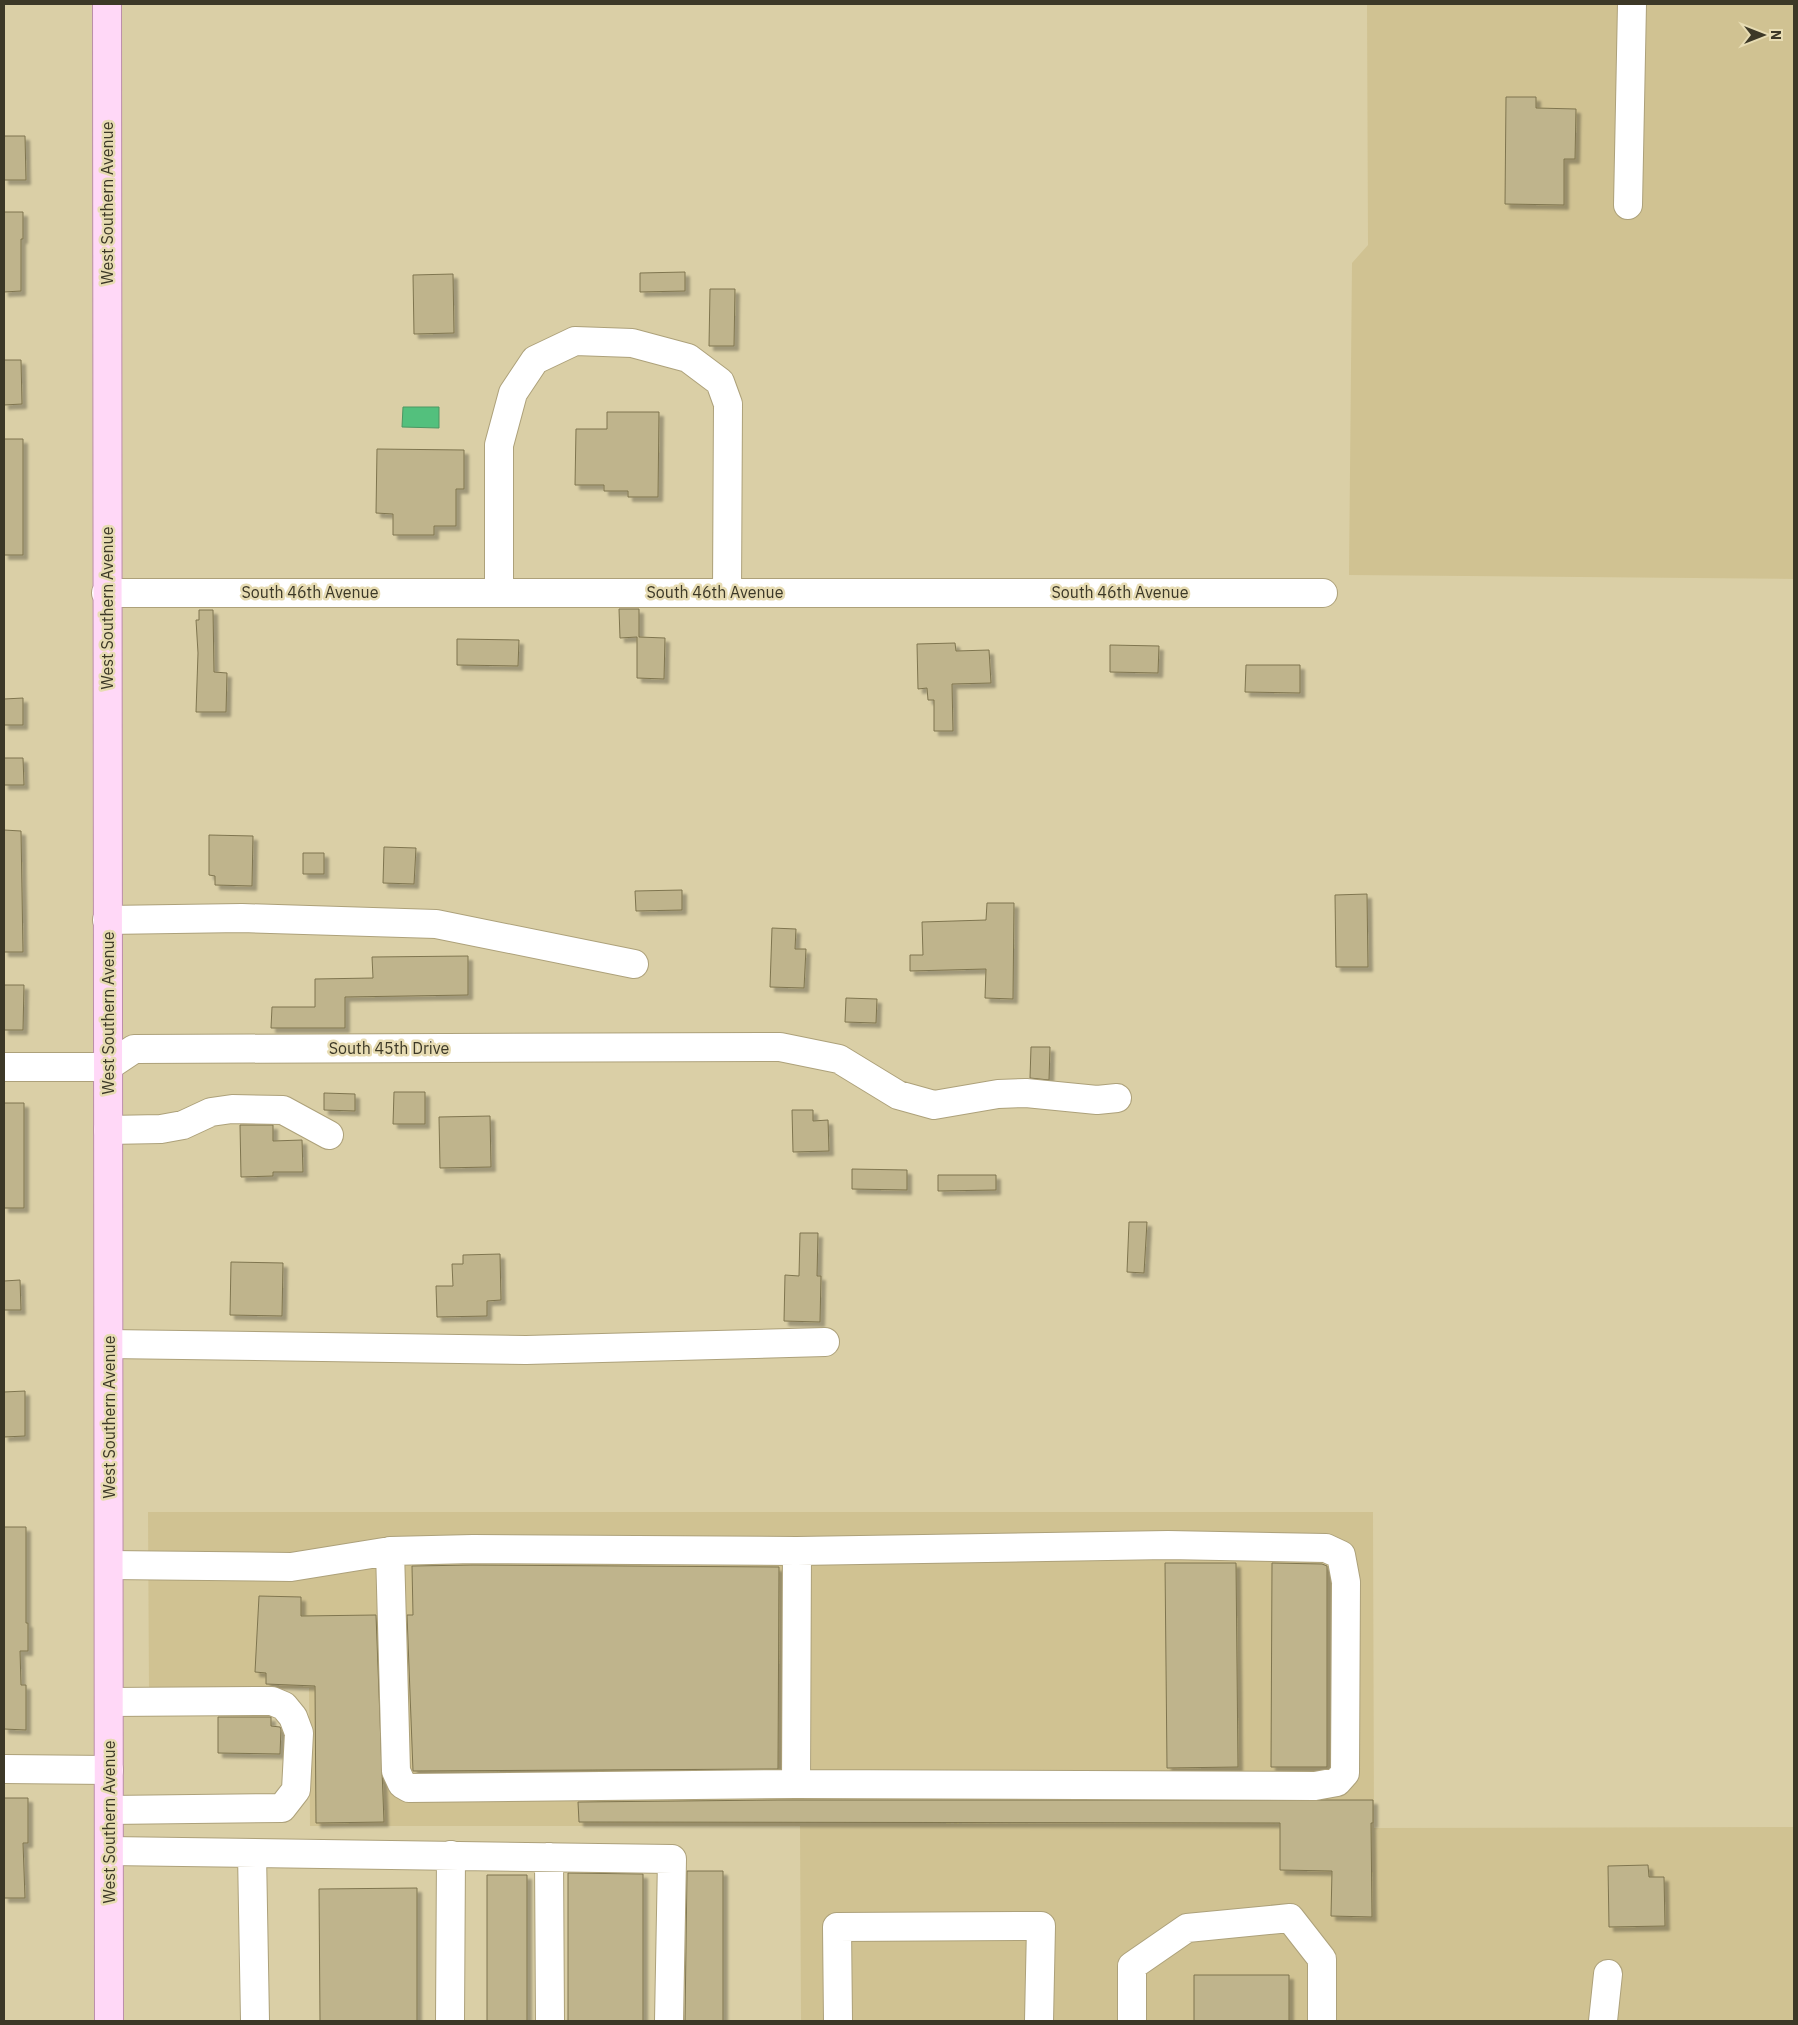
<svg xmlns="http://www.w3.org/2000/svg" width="1798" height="2025" font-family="'IBM Plex Sans',sans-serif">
	<defs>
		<filter id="shadow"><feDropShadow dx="4.5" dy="4.5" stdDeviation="1" flood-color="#0004"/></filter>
	</defs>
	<rect width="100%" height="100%" fill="#dacfa6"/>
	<path fill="#d0c292" d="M 1367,4 L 1794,4 L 1794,579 L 1349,575 L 1352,263 L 1368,245 Z
		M 148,1512 L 1373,1512 L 1374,1828 L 1794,1827 L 1794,2021 L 801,2021 L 800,1826 L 310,1826 L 309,1688 L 149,1691 Z"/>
	<path fill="#53c07d" stroke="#4c9763" d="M 403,407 L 439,407 L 439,428 L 402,427 Z"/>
	<path fill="#bfb48c" stroke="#7f754f" filter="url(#shadow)" d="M 1506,97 L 1536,97 L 1536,108 L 1576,109 L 1575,159 L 1564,159 L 1564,205 L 1505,204 Z
		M 4,136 L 25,136 L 26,180 L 4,180 Z
		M 4,212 L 23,212 L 23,239 L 21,239 L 21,291 L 4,292 Z
		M 685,272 L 685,291 L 640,292 L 640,273 Z
		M 453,274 L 454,333 L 414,334 L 413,275 Z
		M 710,289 L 735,289 L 734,346 L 709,346 Z
		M 4,360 L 21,360 L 22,404 L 4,405 Z
		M 607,412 L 659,412 L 658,497 L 628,497 L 628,491 L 604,491 L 604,485 L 575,485 L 576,429 L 607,429 Z
		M 4,439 L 23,439 L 23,555 L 4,555 Z
		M 377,449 L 464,450 L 464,489 L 456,489 L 456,526 L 434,526 L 434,535 L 393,535 L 393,514 L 376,513 Z
		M 619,609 L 639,609 L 639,637 L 665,638 L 664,679 L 637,678 L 637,637 L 620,638 Z
		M 199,610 L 213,610 L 214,672 L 227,673 L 226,712 L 196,712 L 198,653 L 196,620 L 199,620 Z
		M 457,639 L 519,640 L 518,666 L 457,665 Z
		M 955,643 L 956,651 L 989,650 L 991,683 L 952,684 L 953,731 L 934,731 L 934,700 L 928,700 L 927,688 L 918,689 L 917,644 Z
		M 1110,645 L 1159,646 L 1158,673 L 1110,672 Z
		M 1246,665 L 1300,665 L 1300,693 L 1245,692 Z
		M 23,698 L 23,725 L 4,725 L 4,699 Z
		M 4,758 L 23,758 L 24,785 L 4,785 Z
		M 4,830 L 21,831 L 23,952 L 4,952 Z
		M 209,835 L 253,836 L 252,886 L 215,885 L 215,876 L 209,875 Z
		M 384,847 L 416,848 L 414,884 L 383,883 Z
		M 303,853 L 324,853 L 324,874 L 303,874 Z
		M 682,890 L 682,910 L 636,911 L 635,891 Z
		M 1367,894 L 1368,967 L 1336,967 L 1335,895 Z
		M 987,903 L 1014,903 L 1013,999 L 985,998 L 986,969 L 910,971 L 910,955 L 923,955 L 922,922 L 986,920 Z
		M 772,928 L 796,929 L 795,949 L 806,949 L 804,988 L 770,987 Z
		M 468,956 L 468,995 L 345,997 L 345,1028 L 271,1028 L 272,1007 L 315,1007 L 315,979 L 373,978 L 372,957 Z
		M 4,985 L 24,985 L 23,1030 L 4,1030 Z
		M 846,998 L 877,999 L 876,1023 L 845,1022 Z
		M 1031,1047 L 1050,1047 L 1049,1080 L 1030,1078 Z
		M 394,1092 L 425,1092 L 425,1124 L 393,1124 Z
		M 324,1093 L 355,1094 L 355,1111 L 324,1110 Z
		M 4,1103 L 24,1103 L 24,1208 L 4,1208 Z
		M 792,1110 L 813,1110 L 813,1121 L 828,1120 L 829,1151 L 793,1152 Z
		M 490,1116 L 491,1167 L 440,1168 L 439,1117 Z
		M 240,1125 L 273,1125 L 273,1141 L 302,1140 L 303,1172 L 273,1172 L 273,1176 L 241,1177 Z
		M 852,1169 L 907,1170 L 907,1190 L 852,1189 Z
		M 938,1175 L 996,1175 L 996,1190 L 938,1191 Z
		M 1129,1222 L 1147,1222 L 1144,1273 L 1127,1272 Z
		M 800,1233 L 818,1233 L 817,1276 L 821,1276 L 820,1322 L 784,1321 L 785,1275 L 799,1276 Z
		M 500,1254 L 501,1300 L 487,1301 L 487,1316 L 437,1317 L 436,1286 L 453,1286 L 452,1264 L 463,1264 L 463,1255 Z
		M 231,1262 L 283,1263 L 282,1316 L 230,1315 Z
		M 20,1280 L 21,1310 L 4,1310 L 4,1281 Z
		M 25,1391 L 25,1436 L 4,1437 L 4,1392 Z
		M 4,1527 L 26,1527 L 26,1623 L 28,1623 L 28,1651 L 20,1651 L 21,1685 L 26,1685 L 26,1730 L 4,1729 Z
		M 1165,1563 L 1236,1563 L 1238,1767 L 1167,1768 Z
		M 1272,1563 L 1322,1564 L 1327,1566 L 1327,1767 L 1271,1767 Z
		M 473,1565 L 779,1567 L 778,1769 L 413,1771 L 407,1615 L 413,1615 L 412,1566 Z
		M 259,1596 L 301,1597 L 301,1616 L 376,1615 L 384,1822 L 316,1823 L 315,1686 L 266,1684 L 266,1673 L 255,1672 Z
		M 218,1717 L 271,1717 L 271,1726 L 280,1727 L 281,1729 L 280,1754 L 218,1753 Z
		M 4,1798 L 28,1798 L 28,1843 L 23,1843 L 25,1898 L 4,1898 Z
		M 778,1800 L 1373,1800 L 1373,1823 L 1371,1823 L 1372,1917 L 1331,1916 L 1332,1871 L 1280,1870 L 1280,1823 L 579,1822 L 578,1802 Z
		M 1648,1865 L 1649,1877 L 1664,1877 L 1665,1926 L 1609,1927 L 1608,1866 Z
		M 687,1871 L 723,1871 L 723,2021 L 685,2021 Z
		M 568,1873 L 643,1874 L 643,2021 L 568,2021 Z
		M 487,1875 L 527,1875 L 527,2021 L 487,2021 Z
		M 417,1888 L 417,2021 L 320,2021 L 319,1889 Z
		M 1194,1975 L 1289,1975 L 1289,2021 L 1194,2021 Z"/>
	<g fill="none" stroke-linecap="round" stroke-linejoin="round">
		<g stroke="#ada17a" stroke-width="30">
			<path id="minor" d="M 1628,205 L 1632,4
				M 499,591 L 499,445 L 513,393 L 535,360 L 575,341 L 632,343 L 688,358 L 720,382 L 728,404 L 727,592
				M 106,593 L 1323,593
				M 107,920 L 242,918 L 436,924 L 634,964
				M 4,1067 L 107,1067 L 134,1049 L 780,1047 L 839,1059 L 898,1095 L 934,1105 L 998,1094 L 1026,1093 L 1097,1100 L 1117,1098
				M 108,1130 L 161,1129 L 183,1125 L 211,1112 L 232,1109 L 283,1110 L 329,1135
				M 109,1344 L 526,1350 L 825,1342
				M 109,1565 L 291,1567 L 390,1551 L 473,1549 L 797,1551 L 1168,1545 L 1326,1548 L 1341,1555 L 1346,1582 L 1345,1773 L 1337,1782 L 1315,1786 L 796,1784 L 409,1788 L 402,1784 L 396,1771 L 390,1551
				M 109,1702 L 272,1701 L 284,1706 L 293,1717 L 299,1733 L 296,1790 L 282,1808 L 109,1810
				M 4,1769 L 109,1770
				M 796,1784 L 797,1551
				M 109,1851 L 672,1859 L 669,2021
				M 252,1853 L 255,2021
				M 549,1857 L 550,2021
				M 450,2021 L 451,1855
				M 838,2021 L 837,1927 L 1041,1926 L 1039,2021
				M 1132,2021 L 1132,1966 L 1187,1928 L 1290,1918 L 1322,1959 L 1322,2021
				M 1603,2021 L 1608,1974"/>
		</g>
		<g stroke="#bb8faa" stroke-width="30">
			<path id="major" d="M 107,4 L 109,2021"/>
		</g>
		<use href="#minor" stroke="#fff" stroke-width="28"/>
		<use href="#major" stroke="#ffd8f7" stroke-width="28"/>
	</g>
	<g text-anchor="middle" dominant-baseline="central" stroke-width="5" stroke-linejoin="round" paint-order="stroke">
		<g font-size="16" fill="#3c3827" stroke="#e7dcb3">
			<text transform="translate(107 203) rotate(-90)">West Southern Avenue</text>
			<text x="310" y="592">South 46th Avenue</text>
			<text x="715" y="592">South 46th Avenue</text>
			<text x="1120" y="592">South 46th Avenue</text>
			<text transform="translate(107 608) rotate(-90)">West Southern Avenue</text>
			<text transform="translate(108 1013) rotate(-90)">West Southern Avenue</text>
			<text x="389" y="1048">South 45th Drive</text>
			<text transform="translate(109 1417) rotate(-90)">West Southern Avenue</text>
			<text transform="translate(109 1822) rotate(-90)">West Southern Avenue</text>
		</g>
	</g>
	<rect width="1798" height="2025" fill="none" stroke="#3c3827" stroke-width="10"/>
	<g transform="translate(1763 35) rotate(90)" stroke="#e7dcb3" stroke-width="4" paint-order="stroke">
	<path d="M0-4L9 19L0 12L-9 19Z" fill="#3c3827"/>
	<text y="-8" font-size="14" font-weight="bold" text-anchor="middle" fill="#3c3827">N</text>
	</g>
</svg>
